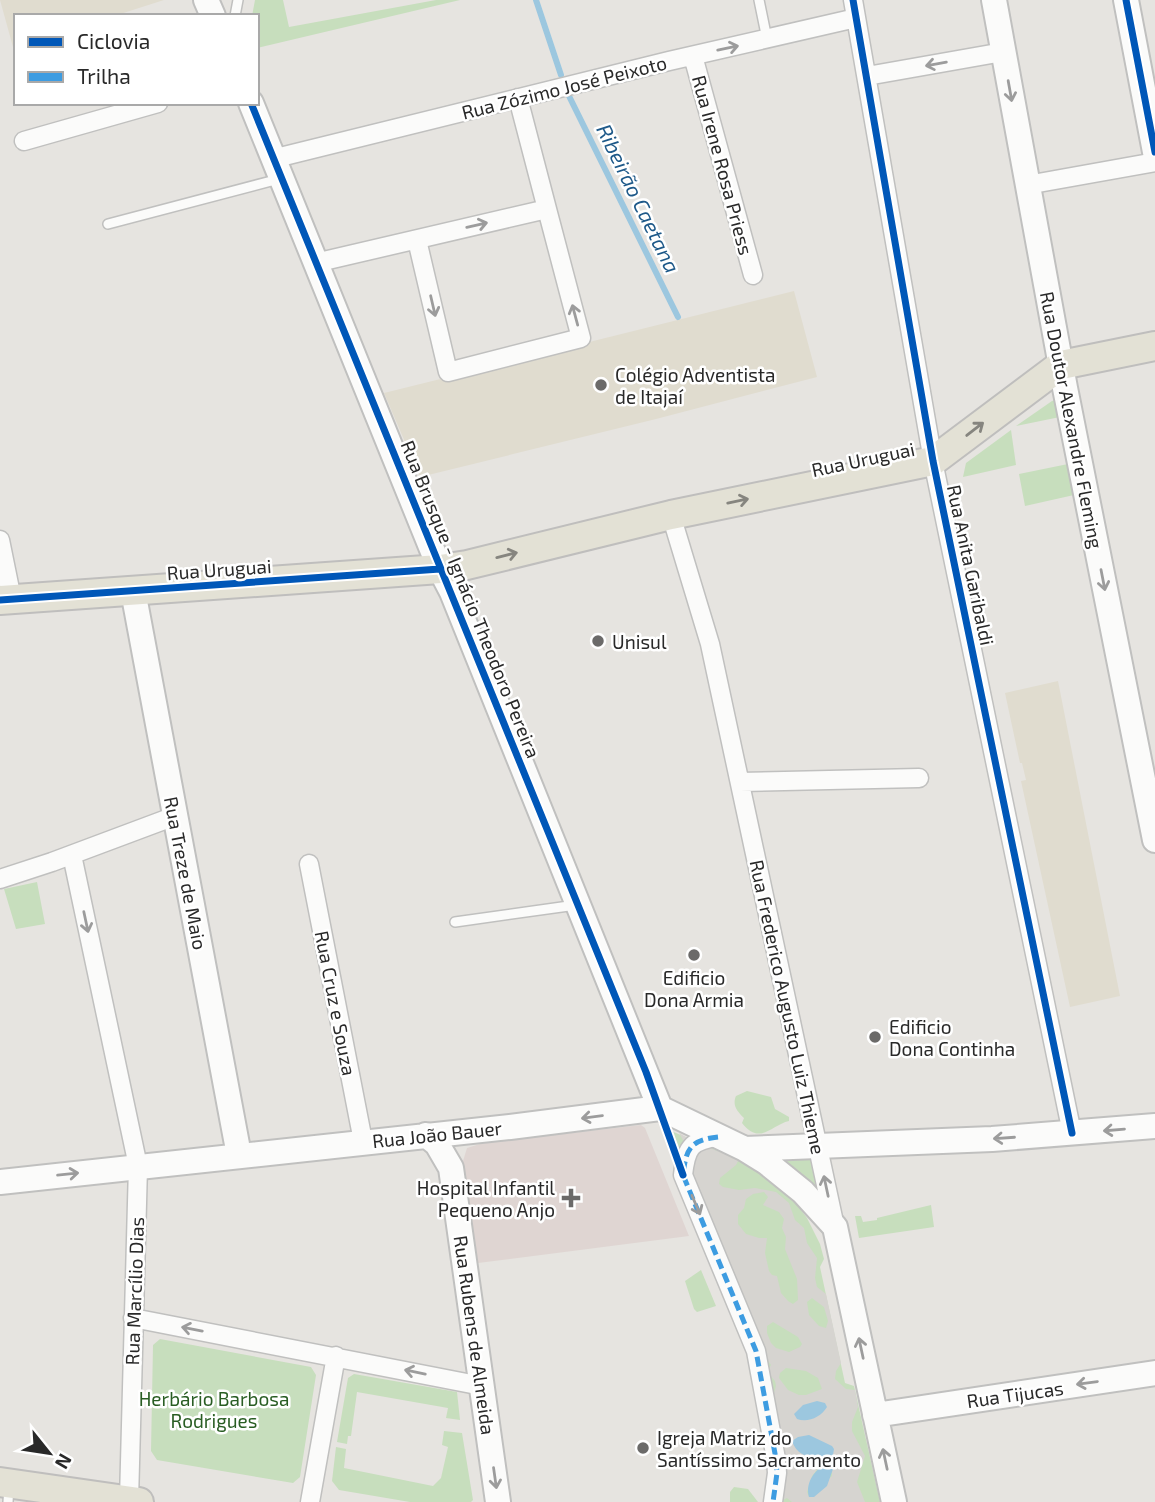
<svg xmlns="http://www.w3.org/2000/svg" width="1155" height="1502" font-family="'Exo 2',sans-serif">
	<rect width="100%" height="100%" fill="#e6e4e0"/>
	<path fill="#e0dccf" d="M 0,0 L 164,0 L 114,16 L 16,16 L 16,46 L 13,47 Z
		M 794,291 L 817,377 L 656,419 L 420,477 L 384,393 Z
		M 1058,681 L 1120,996 L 1070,1007 L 1021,781 L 1026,780 L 1022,763 L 1020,763 L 1005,693 Z"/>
	<path fill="#dfd5d2" d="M 641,1125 L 645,1128 L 689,1236 L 478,1263 L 463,1161 L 467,1148 L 483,1143 Z"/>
	<path fill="#c7debd" d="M 255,0 L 283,0 L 289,27 L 436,0 L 460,0 L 257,48 L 257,16 L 252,16 Z
		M 1055,400 L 1060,417 L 1016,426 L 1052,401 Z
		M 1011,430 L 1016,465 L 963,477 L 966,463 Z
		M 1068,464 L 1074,495 L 1025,506 L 1019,474 Z
		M 37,882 L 45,924 L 16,929 L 4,889 Z
		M 747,1091 L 771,1097 L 775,1109 L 789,1117 L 789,1121 C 771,1125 760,1146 742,1123 L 744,1118 C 737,1111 732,1105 736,1096 Z
		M 669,1130 L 757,1168 L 792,1198 L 807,1218 L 820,1244 L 824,1259 L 820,1267 L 845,1383 L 854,1386 L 880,1502 L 779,1502 L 780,1450 L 692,1178 L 670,1139 Z
		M 811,1156 L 819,1193 L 785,1161 L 786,1158 Z
		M 931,1205 L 934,1227 L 859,1238 L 855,1216 L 861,1216 L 863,1222 L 877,1220 L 877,1218 Z
		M 701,1270 L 716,1306 L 697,1312 L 694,1309 L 685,1281 Z
		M 160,1339 L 311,1367 L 316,1375 L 300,1477 L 293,1483 L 157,1460 L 151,1451 L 153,1345 Z
		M 354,1374 L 457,1392 L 460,1420 L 446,1418 L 448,1408 L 357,1392 L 351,1436 L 348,1436 L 347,1444 L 337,1442 L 348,1378 Z
		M 444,1431 L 462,1433 L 473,1500 L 471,1502 L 410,1502 L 339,1490 L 332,1481 L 336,1447 L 346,1449 L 344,1468 L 433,1486 L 441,1478 L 448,1447 L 442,1445 Z
		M 734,1487 L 748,1489 L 758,1502 L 730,1502 L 730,1492 Z"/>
	<path fill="#d6d4d0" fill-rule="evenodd" d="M 679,1133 L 698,1144 L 739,1159 L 736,1165 L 720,1178 L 719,1184 L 723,1187 L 739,1190 L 755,1188 L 776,1192 L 789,1203 L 795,1220 L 804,1228 L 807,1243 L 817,1258 L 815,1278 L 817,1287 L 826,1294 L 841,1363 L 836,1371 L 835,1379 L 846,1389 L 855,1390 L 858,1407 L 852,1422 L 852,1431 L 865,1456 L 857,1482 L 865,1502 L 792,1502 L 787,1498 L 779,1502 L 772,1400 L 776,1386 L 775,1381 L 767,1372 L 771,1365 L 763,1353 L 692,1179 L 672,1142 L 681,1151 L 684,1142 ZM 764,1192 L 768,1197 L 763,1205 L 779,1212 L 784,1219 L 782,1228 L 786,1237 L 785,1249 L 797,1279 L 798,1300 L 793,1304 L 788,1301 L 781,1293 L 777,1276 L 772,1275 L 769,1271 L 765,1253 L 767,1238 L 759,1238 L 746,1234 L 738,1224 L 738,1215 L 744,1208 L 746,1199 L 753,1194 ZM 812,1298 L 824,1307 L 828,1321 L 826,1328 L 819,1326 L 809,1315 L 807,1302 ZM 773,1322 L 798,1337 L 802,1344 L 800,1347 L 789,1352 L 776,1348 L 771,1343 L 767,1333 L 767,1326 ZM 786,1368 L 806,1371 L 818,1378 L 822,1389 L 806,1395 L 799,1395 L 788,1390 L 779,1378 L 780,1373 ZM 832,1464 L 832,1476 L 809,1497 L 807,1492 L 812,1476 L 819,1467 Z"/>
	<path fill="#9cc7df" d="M 817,1401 L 825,1403 L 827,1407 C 821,1417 808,1423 797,1419 L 794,1414 L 803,1405 Z
		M 809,1435 L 832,1446 L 834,1449 L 833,1455 C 819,1462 797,1458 792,1441 L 798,1437 Z
		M 828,1463 L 833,1469 L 827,1486 L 814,1497 L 809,1497 C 805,1482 815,1469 828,1463 Z"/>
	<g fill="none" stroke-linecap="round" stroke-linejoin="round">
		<path stroke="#9cc7df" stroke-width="6" d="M 536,0 L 561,75
			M 568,94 L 678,317"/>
		<g stroke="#c0c0bf" stroke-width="12">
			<path id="lane" d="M 759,0 L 767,39
				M 235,16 L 238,0
				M 108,224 L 279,179
				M 455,922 L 576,905
				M 8,1502 L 9,1486"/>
		</g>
		<g stroke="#c0c0bf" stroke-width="21">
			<path id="street" d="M 853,0 L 933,461 L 1072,1133
				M 693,56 L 753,275
				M 867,76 L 1003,52
				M 24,141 L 158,103
				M 272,159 L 669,61 L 856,18
				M 1027,185 L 1155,162
				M 417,240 L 448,372 L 581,338 L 547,209
				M 315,263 L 547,209 L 518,98
				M 671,515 L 710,644 L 835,1227
				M 0,540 L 12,599
				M 740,782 L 919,778
				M 72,855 L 138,1166 L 129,1500
				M 309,864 L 363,1141
				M 0,879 L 52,862 L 175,816
				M 718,1137 C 690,1140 686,1149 683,1175 L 756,1351 L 776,1459 L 777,1473 L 773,1502
				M 133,1318 L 482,1386
				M 310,1502 L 336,1356"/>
		</g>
		<g stroke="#c0c0bf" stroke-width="28">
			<path id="secondary" d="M 206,0 L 213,16
				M 994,0 L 1065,388 L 1155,840
				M 1126,0 L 1155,152
				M 251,103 L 440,569 L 452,592 L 660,1108
				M 133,591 L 239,1155
				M 426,1135 L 437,1144 L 451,1168 L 498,1502
				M 745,1149 L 992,1139 L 1155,1126
				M 0,1182 L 510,1127 L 660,1108 L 745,1149 L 766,1162 L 803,1192 L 835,1227 L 894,1502
				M 875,1415 L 1155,1373"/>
		</g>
		<g stroke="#bfbebd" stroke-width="32">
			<path id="primary" d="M 0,600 L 440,569 L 467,565 L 671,515 L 933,461 L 1061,365 L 1155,346
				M 0,1482 L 139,1502"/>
		</g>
		<use href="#lane" stroke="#fbfbfa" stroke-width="9"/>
		<use href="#street" stroke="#fbfbfa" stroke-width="18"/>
		<use href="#secondary" stroke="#fbfbfa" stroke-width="24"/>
		<use href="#primary" stroke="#e3e1d5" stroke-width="28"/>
		<path stroke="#3d9ce1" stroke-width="5" stroke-dasharray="10 5" stroke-linecap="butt" d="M 718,1137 C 690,1140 686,1149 683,1175 L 756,1351 L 776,1459 L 777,1473 L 773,1502"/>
		<g stroke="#fff" stroke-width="11">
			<path id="cycleway" d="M 853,0 L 933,461 L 1072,1133
				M 1126,0 L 1155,152
				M 251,103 L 646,1072 L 683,1175
				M 0,600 L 440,569"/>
		</g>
		<use href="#cycleway" stroke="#0057b8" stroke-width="7"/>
	</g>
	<defs><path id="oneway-shaft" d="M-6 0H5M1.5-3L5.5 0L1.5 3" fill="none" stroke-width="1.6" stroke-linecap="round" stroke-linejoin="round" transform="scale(1.75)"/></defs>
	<g stroke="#9c9c9c">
		<use href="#oneway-shaft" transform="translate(728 48) rotate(-12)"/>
		<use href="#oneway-shaft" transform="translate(936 64) rotate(170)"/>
		<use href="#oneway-shaft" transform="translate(1010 91) rotate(80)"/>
		<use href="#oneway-shaft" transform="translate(477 225) rotate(-13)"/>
		<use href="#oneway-shaft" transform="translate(433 306) rotate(77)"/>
		<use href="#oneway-shaft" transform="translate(575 315) rotate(-105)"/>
		<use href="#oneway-shaft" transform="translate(1103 580) rotate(79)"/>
		<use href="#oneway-shaft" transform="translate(86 922) rotate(78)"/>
		<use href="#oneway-shaft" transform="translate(592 1117) rotate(173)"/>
		<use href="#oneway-shaft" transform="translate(1114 1130) rotate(175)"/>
		<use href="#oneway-shaft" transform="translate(1004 1138) rotate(176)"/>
		<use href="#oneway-shaft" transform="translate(68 1174) rotate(-6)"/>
		<use href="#oneway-shaft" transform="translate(826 1186) rotate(-102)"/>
		<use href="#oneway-shaft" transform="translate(696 1205) rotate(67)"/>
		<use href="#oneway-shaft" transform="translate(192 1329) rotate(-169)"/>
		<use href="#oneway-shaft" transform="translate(861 1348) rotate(-102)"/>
		<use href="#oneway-shaft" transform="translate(415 1372) rotate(-168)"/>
		<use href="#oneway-shaft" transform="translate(1087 1383) rotate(172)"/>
		<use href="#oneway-shaft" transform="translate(885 1459) rotate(-102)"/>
		<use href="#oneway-shaft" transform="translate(495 1478) rotate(82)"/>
	</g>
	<g stroke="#86857f">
		<use href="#oneway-shaft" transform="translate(975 429) rotate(-38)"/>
		<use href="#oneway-shaft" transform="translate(738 501) rotate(-12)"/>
		<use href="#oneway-shaft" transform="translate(507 555) rotate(-14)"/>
	</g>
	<g fill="#6b6a69" stroke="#fff" stroke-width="2.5">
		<circle cx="601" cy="385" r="7"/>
		<circle cx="598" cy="641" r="7"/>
		<circle cx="694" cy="955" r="7"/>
		<circle cx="875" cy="1037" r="7"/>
		<path d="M567.5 1187.5h7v7h7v7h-7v7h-7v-7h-7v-7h7z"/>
		<circle cx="643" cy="1448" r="7"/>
	</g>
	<g text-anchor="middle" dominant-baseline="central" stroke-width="5" stroke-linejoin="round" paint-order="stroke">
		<g font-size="19" fill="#292929" stroke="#fff">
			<text transform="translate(564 87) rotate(-14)">Rua Zózimo José Peixoto</text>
			<text transform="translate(723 165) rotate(75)">Rua Irene Rosa Priess</text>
			<text transform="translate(1072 420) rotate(79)">Rua Doutor Alexandre Fleming</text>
			<text transform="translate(863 459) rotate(-12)">Rua Uruguai</text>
			<text transform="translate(971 565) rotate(78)">Rua Anita Garibaldi</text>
			<text transform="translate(219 569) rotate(-4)">Rua Uruguai</text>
			<text transform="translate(471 599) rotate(68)">Rua Brusque - Ignácio Theodoro Pereira</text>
			<text transform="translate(186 873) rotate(79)">Rua Treze de Maio</text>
			<text transform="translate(336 1003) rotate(79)">Rua Cruz e Souza</text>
			<text transform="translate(788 1007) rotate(78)">Rua Frederico Augusto Luiz Thieme</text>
			<text transform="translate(437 1134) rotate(-6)">Rua João Bauer</text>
			<text transform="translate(134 1291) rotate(-88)">Rua Marcílio Dias</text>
			<text transform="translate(475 1335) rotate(82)">Rua Rubens de Almeida</text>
			<text transform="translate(1015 1394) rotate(-8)">Rua Tijucas</text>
		</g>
		<g font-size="19" fill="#292929" stroke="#fff" text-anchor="start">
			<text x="615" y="374">Colégio Adventista<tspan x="615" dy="22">de Itajaí</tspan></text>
			<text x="612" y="641">Unisul</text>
			<text x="694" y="977" text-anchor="middle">Edificio<tspan x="694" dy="22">Dona Armia</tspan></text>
			<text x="889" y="1026">Edificio<tspan x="889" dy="22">Dona Continha</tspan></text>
			<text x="555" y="1187" text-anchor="end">Hospital Infantil<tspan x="555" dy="22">Pequeno Anjo</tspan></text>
			<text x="657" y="1437">Igreja Matriz do<tspan x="657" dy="22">Santíssimo Sacramento</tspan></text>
		</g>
		<g font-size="19" fill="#295d23" stroke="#fff">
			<text x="214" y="1398">Herbário Barbosa<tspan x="214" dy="22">Rodrigues</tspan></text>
		</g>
		<g font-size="21" font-style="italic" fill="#1e5989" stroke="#fff">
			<text transform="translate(639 198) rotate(64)">Ribeirão Caetana</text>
		</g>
	</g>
	<rect x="14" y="14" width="245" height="91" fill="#ffffff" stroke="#a9a9a9" stroke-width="2"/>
	<rect x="28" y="37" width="35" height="10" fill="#0057b8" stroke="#a9a9a9" stroke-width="2"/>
	<text x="77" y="49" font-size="21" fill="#292929">Ciclovia</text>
	<rect x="28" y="72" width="35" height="10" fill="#3d9ce1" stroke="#a9a9a9" stroke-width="2"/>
	<text x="77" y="84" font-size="21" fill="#292929">Trilha</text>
	<g transform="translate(49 1453) rotate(120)" stroke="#ffffff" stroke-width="5" paint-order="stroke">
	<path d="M0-5L12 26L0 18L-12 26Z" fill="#292929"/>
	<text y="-10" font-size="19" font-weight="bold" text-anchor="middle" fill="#292929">N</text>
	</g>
</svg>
